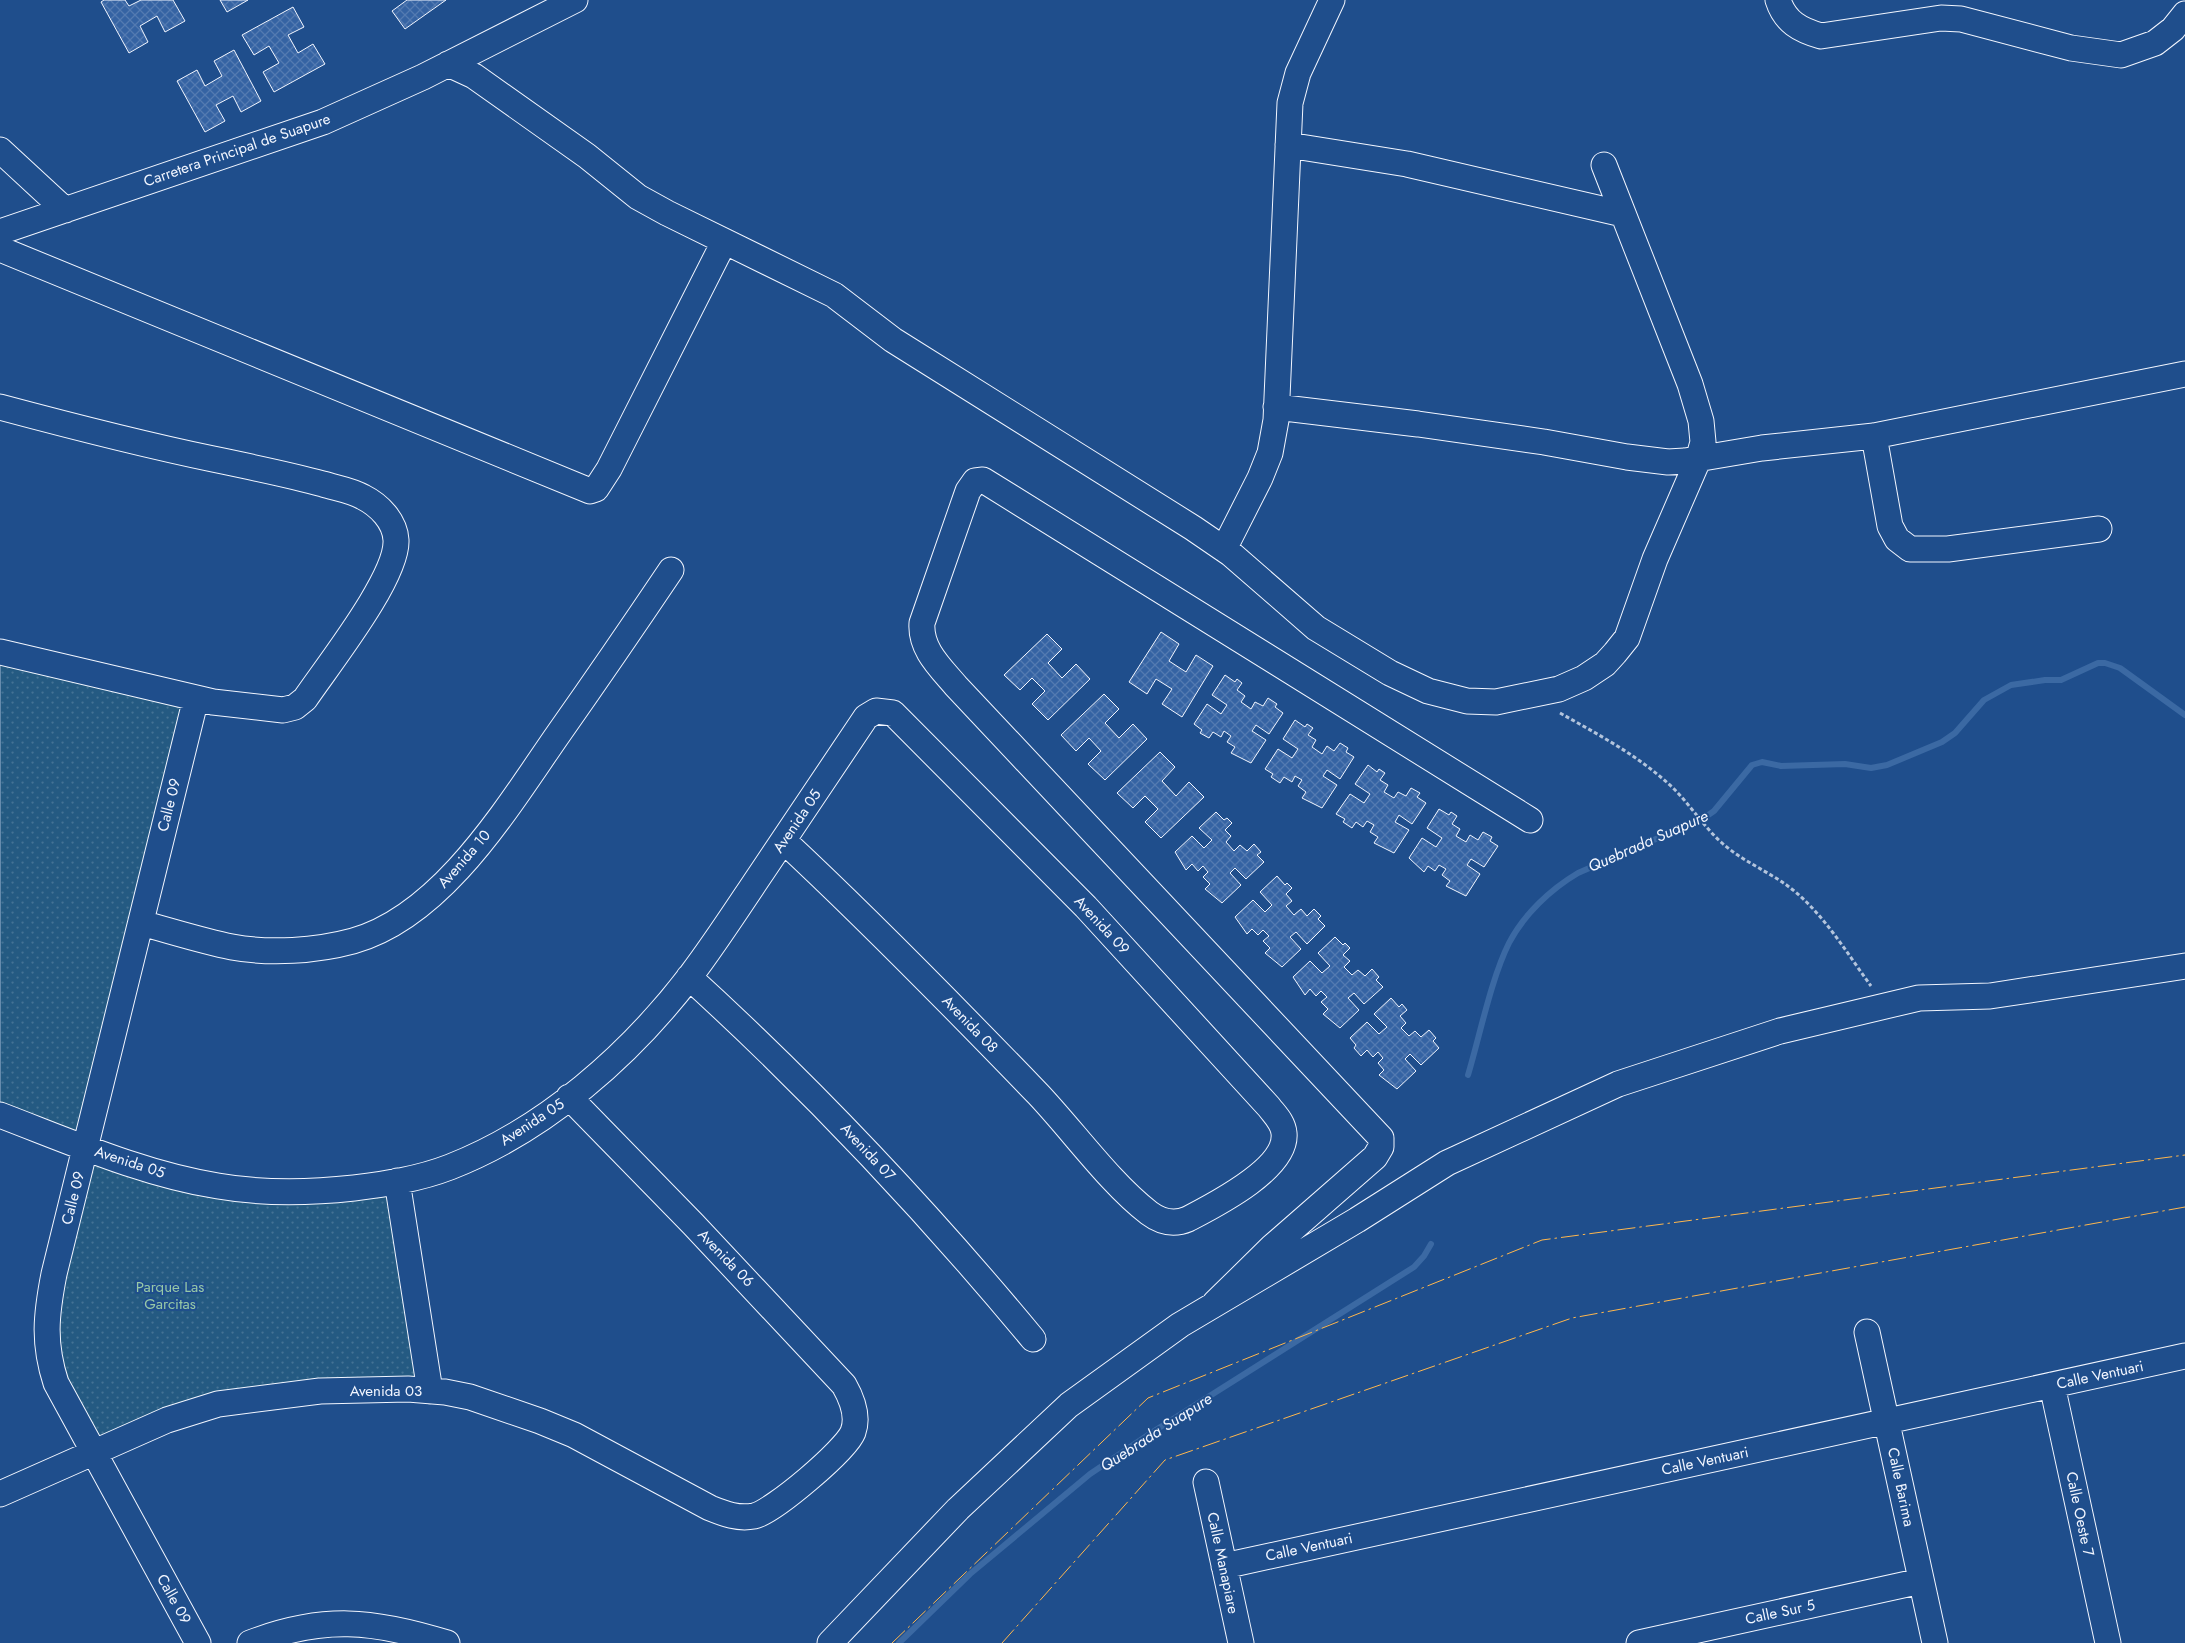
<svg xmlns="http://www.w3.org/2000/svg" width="2185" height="1643" font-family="Jost,sans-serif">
	<defs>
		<pattern id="park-dots" width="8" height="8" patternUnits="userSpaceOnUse" patternTransform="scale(1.25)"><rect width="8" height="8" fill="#245a82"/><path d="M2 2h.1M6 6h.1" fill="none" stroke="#447295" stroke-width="1.8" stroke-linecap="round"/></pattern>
		<pattern id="building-cross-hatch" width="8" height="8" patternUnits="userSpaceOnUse" patternTransform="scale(1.25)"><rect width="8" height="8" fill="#3563a3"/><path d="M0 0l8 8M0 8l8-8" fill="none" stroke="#537ab1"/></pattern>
	</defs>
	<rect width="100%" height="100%" fill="#1f4e8c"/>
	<path fill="url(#park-dots)" stroke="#a8bbd7" d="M 0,652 L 196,698 L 86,1147 L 181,1178 L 397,1181 L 430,1391 L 282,1395 L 93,1454 L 48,1359 L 86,1147 L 0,1115 Z"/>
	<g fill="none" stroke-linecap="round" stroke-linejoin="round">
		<path stroke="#3b69a3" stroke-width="6" d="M 1468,1075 C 1480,1035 1491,979 1509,943 C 1524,914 1551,889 1578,873 L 1704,818 L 1714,811 L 1752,765 L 1762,762 L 1781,766 L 1845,764 L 1871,768 L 1887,765 L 1942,742 L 1955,733 L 1984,700 L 2011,685 L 2045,680 L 2061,680 L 2098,663 L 2105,663 L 2120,668 L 2185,715
			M 899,1643 L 970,1574 L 1090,1474 L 1151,1433 L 1414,1267 L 1424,1256 L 1431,1244"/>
	</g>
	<path fill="url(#building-cross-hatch)" stroke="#f2f6ff" d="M 104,0 L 125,0 L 129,6 L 141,0 L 173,0 L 185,21 L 165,32 L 157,16 L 140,26 L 148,42 L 129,53 L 101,2 Z
		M 220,0 L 248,0 L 227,12 Z
		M 407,0 L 446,0 L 405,29 L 392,11 Z
		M 293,7 L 304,27 L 288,35 L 298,53 L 313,44 L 325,64 L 274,92 L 263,72 L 279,63 L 269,46 L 254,55 L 242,35 Z
		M 234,50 L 261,101 L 241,112 L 233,96 L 216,105 L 225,121 L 205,132 L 177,81 L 197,70 L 205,86 L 222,76 L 214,61 Z
		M 1161,632 L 1179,644 L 1169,661 L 1186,672 L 1196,655 L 1213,666 L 1182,717 L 1162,704 L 1172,689 L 1156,679 L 1147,694 L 1129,682 Z
		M 1047,634 L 1062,649 L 1048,663 L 1062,678 L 1076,664 L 1090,679 L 1048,720 L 1032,704 L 1045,691 L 1032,678 L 1020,690 L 1004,675 Z
		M 1225,675 L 1235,682 L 1237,679 L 1242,683 L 1237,690 L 1245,696 L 1241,702 L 1251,709 L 1255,702 L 1263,706 L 1268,698 L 1277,704 L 1275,707 L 1283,713 L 1269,734 L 1256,725 L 1252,731 L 1266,740 L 1251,763 L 1231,753 L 1235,747 L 1227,742 L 1231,736 L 1224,731 L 1221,737 L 1213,732 L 1209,738 L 1200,733 L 1202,730 L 1194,724 L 1207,704 L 1221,714 L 1227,705 L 1212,695 Z
		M 1104,694 L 1119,709 L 1105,723 L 1119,738 L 1133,724 L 1147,739 L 1105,780 L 1088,764 L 1101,751 L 1089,738 L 1076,751 L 1061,735 Z
		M 1295,720 L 1305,727 L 1307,724 L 1313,728 L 1308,735 L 1316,740 L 1312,747 L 1322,754 L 1327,746 L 1334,751 L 1340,743 L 1348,748 L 1346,752 L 1354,757 L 1340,779 L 1327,770 L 1323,776 L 1337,785 L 1322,808 L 1302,798 L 1306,792 L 1298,786 L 1302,780 L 1295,776 L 1292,782 L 1284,777 L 1280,783 L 1271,777 L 1273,774 L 1265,769 L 1278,749 L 1292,758 L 1298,749 L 1283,739 Z
		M 1160,752 L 1175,767 L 1162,781 L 1176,796 L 1189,782 L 1204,797 L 1161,838 L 1145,822 L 1158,809 L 1145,796 L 1133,808 L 1117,793 Z
		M 1368,765 L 1377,772 L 1379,769 L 1385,773 L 1380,780 L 1388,785 L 1384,792 L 1394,798 L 1398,792 L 1406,796 L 1411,788 L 1420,793 L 1417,797 L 1426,803 L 1412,824 L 1399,815 L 1395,822 L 1409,830 L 1394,853 L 1374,843 L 1378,837 L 1370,832 L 1374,825 L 1367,821 L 1363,827 L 1356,822 L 1352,828 L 1343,822 L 1345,819 L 1336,814 L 1350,794 L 1364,803 L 1370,794 L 1355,784 Z
		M 1439,809 L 1449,815 L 1451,812 L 1457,816 L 1452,824 L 1460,829 L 1456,836 L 1466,842 L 1470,835 L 1478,840 L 1483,832 L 1492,837 L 1490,841 L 1498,846 L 1484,867 L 1471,859 L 1467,865 L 1480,874 L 1466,896 L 1446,886 L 1450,881 L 1442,875 L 1446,869 L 1439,865 L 1435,871 L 1428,866 L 1424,872 L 1409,858 L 1422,838 L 1436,847 L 1442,838 L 1427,828 Z
		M 1216,812 L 1224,820 L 1227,818 L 1232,823 L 1225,830 L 1231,836 L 1226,842 L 1234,851 L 1240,845 L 1247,851 L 1254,844 L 1261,852 L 1257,855 L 1264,862 L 1246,879 L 1235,868 L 1230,873 L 1241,885 L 1222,903 L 1205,889 L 1210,884 L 1203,877 L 1208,872 L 1203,866 L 1198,871 L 1192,864 L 1186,870 L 1175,852 L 1192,836 L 1204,848 L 1212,840 L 1199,828 Z
		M 1277,876 L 1285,885 L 1287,883 L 1292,888 L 1286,894 L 1292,901 L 1286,906 L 1294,915 L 1301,909 L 1307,916 L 1314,909 L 1321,916 L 1318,919 L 1325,926 L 1307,944 L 1296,932 L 1290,937 L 1301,949 L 1282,967 L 1265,953 L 1270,948 L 1263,941 L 1269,936 L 1263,930 L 1258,935 L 1252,929 L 1247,934 L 1235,917 L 1253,900 L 1265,912 L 1272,905 L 1260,892 Z
		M 1335,937 L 1343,945 L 1345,943 L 1350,948 L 1343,955 L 1350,961 L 1344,967 L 1352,975 L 1358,970 L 1365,976 L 1372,969 L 1379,977 L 1376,980 L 1383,987 L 1364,1004 L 1354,993 L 1348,998 L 1359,1010 L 1340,1028 L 1323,1014 L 1328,1009 L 1321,1002 L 1327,997 L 1321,991 L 1316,996 L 1310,989 L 1305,995 L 1293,977 L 1310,961 L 1322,973 L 1330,966 L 1318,953 Z
		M 1391,998 L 1399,1007 L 1402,1004 L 1407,1010 L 1400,1016 L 1406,1023 L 1401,1028 L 1409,1036 L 1415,1031 L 1421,1037 L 1429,1030 L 1436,1038 L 1433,1041 L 1439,1048 L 1421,1065 L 1410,1054 L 1405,1059 L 1416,1071 L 1397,1089 L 1379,1075 L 1384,1070 L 1378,1063 L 1383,1058 L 1378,1052 L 1373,1057 L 1367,1050 L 1361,1056 L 1354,1048 L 1356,1045 L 1350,1038 L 1367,1022 L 1379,1034 L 1387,1027 L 1374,1014 Z"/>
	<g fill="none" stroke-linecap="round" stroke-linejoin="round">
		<g stroke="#f2f6ff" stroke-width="27">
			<path id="minor" d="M 1778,0 C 1785,22 1800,30 1821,36 L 1941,18 L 1961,19 L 2071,48 L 2121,55 L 2155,43 L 2173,29 L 2185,14
				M 448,64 L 474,76 L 587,156 L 638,197 L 667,213 L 834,295 L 893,340 L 1193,528 L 1231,554 L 1316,628 L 1390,673 L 1428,691 L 1467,701 L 1496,702 L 1559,689 L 1584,678 L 1605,664 L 1615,653 L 1627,638 L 1655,559 L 1698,460 L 1703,442 L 1701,421 L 1690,384 L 1604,165
				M 1288,145 L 1407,164 L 1623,214
				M 0,150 L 65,210
				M 0,232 L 323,122 L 423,77 L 575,0
				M 0,249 L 590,491 L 596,489 L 609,469 L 724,242
				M 0,407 C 71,426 141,444 213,459 C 250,467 287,474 323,484 C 336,488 351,490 363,497 C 379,505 395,521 396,540 C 398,577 328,665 305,699 L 295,707 L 283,710 L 213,702 L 0,652
				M 1276,407 L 1418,424 L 1544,442 L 1627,457 L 1668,462 L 1685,461 L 1762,448 L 1874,436 L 2185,374
				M 1874,436 L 1890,526 L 1897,539 L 1910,549 L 1948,549 L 2099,529
				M 1224,549 L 1260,478 L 1270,453 L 1276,420 L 1290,103 L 1298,73 L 1332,0
				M 196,698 L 54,1274 C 46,1315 43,1343 56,1383 L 198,1643
				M 141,923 C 171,931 202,941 232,947 C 270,954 316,951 353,941 C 443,916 508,806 559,733 C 597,679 634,625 671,570
				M 689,977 C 813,1090 926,1210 1033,1339
				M 0,1115 C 71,1142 143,1174 218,1186 C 264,1194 308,1193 354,1188 C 386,1184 419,1179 450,1167 C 545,1130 630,1055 691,975 C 716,942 739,906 762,872 C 797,820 831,769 866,717 L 876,711 L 893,713 L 1086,907 L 1269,1107 C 1275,1115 1283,1122 1284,1133 C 1288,1168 1215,1205 1188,1219 C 1174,1225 1161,1222 1149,1213 C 1110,1183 1073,1131 1038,1094 C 955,1008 871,922 784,841
				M 397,1181 L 430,1391
				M 1215,1303 L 1272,1247 L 1375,1157 L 1381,1147 L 1381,1138 L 956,686 C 940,667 920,649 922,623 L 968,491 L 975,481 L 983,480 L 1530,820
				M 1867,1332 L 1935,1643
				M 2052,1385 L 2108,1643
				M 1206,1482 L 1241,1643
				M 0,1494 L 167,1420 L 218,1404 L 320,1391 L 408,1389 L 445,1392 L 470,1397 L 540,1421 L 574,1435 L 710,1508 C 725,1514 738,1519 754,1516 C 773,1512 846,1450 853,1432 C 859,1416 852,1399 844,1385 L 693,1224 L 569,1097
				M 1224,1566 L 2185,1356
				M 250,1643 C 323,1615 373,1620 447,1643
				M 830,1643 L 958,1509 L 1069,1405 L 1180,1325 L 1357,1220 L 1447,1163 L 1618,1084 L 1780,1031 L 1919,998 L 1990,996 L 2185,966
				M 1639,1643 L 1921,1581"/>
		</g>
		<path stroke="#b3c4dc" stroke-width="3" stroke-dasharray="4 2.5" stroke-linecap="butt" d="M 1560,713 C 1599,735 1641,757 1674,789 C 1691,806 1704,827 1722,843 C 1741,860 1765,870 1785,884 C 1821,909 1846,952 1871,986"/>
		<use href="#minor" stroke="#1f4e8c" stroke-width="25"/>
		<path stroke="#ffb74d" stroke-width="1" stroke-dasharray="18 4 2.5 4" stroke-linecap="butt" d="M 892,1643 L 1148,1398 L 1542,1240 L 2185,1155
			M 1002,1643 L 1165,1460 L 1572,1318 L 2185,1207"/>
	</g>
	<g text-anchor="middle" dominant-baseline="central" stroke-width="4" stroke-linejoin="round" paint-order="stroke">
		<g font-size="15" fill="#f2f6ff" stroke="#1f4e8c">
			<text transform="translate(237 150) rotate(-19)">Carretera Principal de Suapure</text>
			<text transform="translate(169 805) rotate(-76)">Calle 09</text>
			<text transform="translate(797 821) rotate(-56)">Avenida 05</text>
			<text transform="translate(464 859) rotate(-49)">Avenida 10</text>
			<text transform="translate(1102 925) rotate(47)">Avenida 09</text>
			<text transform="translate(970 1024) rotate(46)">Avenida 08</text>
			<text transform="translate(532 1122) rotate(-33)">Avenida 05</text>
			<text transform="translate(868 1152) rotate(47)">Avenida 07</text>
			<text transform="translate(130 1162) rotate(18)">Avenida 05</text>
			<text transform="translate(73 1198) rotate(-76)">Calle 09</text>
			<text transform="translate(726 1258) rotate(46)">Avenida 06</text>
			<text transform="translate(2100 1375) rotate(-12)">Calle Ventuari</text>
			<text x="386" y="1391">Avenida 03</text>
			<text transform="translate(1705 1461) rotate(-12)">Calle Ventuari</text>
			<text transform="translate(1901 1487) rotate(78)">Calle Barima</text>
			<text transform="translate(2080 1514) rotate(78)">Calle Oeste 7</text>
			<text transform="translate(1309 1547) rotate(-12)">Calle Ventuari</text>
			<text transform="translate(1223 1563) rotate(78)">Calle Manapiare</text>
			<text transform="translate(174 1599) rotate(61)">Calle 09</text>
			<text transform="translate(1780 1612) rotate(-12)">Calle Sur 5</text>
		</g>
		<g font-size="15" fill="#97c8a6" stroke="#1f4e8c">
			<text x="170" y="1287">Parque Las<tspan x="170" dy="17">Garcitas</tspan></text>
		</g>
		<g font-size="16" font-style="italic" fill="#f2f6ff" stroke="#1f4e8c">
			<text transform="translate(1648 841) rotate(-24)">Quebrada Suapure</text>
			<text transform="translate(1156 1432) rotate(-33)">Quebrada Suapure</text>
		</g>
	</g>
</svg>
